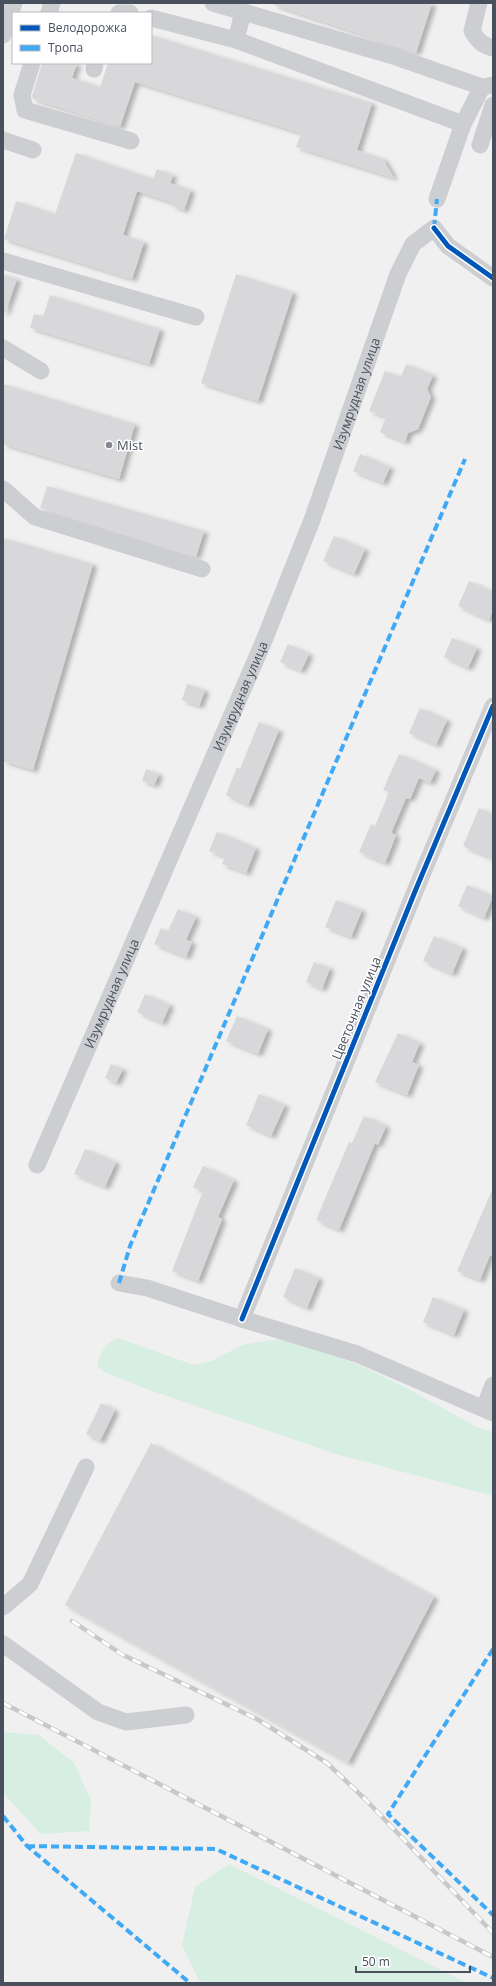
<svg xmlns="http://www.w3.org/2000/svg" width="496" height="1986" font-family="'Open Sans',sans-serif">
	<defs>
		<filter id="shadow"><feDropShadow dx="4.5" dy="2.5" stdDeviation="2" flood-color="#0004"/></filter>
	</defs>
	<rect width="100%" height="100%" fill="#f1f0f0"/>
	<path fill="#d6efe2" d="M 118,1338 L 194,1365 L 212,1361 L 242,1345 L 277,1339 L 310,1347 L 359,1365 L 403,1386 L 477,1427 L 493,1432 L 493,1496 L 336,1454 L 152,1391 L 104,1372 L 97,1366 C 101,1352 104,1344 118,1338 Z
		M 3,1732 L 39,1735 L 74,1763 L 91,1800 L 89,1831 L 41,1834 L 3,1793 Z
		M 229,1864 L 467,1983 L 204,1983 L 198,1979 L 182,1945 L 195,1887 Z"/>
	<path fill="#d8d8da" filter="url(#shadow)" d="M 274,3 L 432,3 L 416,53 L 274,5 Z
		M 151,35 L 372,103 L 357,150 L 383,159 L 394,178 L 296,147 L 301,133 L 135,82 L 120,127 L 33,99 L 32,96 L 42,63 L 77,63 L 72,78 L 100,87 L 108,63 L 151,63 Z
		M 76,153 L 153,179 L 157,169 L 173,175 L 170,183 L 191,190 L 184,210 L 172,206 L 173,203 L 137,191 L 123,235 L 144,242 L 132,279 L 4,239 L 16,201 L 55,214 Z
		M 3,274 L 17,279 L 5,313 L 3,313 Z
		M 236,274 L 293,292 L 258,401 L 201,383 Z
		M 50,295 L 160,329 L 149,364 L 30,328 L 34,314 L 43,316 Z
		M 406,364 L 433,375 L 427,389 L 431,397 L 418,429 L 408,433 L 405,442 L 380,432 L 386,417 L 369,411 L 385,371 L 401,377 Z
		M 3,384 L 135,424 L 119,479 L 3,444 Z
		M 360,454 L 390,467 L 383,483 L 353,471 Z
		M 47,486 L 204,531 L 196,557 L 40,508 Z
		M 334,536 L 365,549 L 354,574 L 323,561 Z
		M 3,538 L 93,564 L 33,770 L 3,761 Z
		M 469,581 L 493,592 L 493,610 L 489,620 L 458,606 Z
		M 452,638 L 477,648 L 468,668 L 444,657 Z
		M 288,644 L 309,654 L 301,671 L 280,662 Z
		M 187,684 L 205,690 L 199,706 L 182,700 Z
		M 420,708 L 447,720 L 436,745 L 409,733 Z
		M 259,722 L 279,730 L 248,805 L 226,795 L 237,767 L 240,769 Z
		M 399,754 L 436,770 L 430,783 L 419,778 L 410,799 L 406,798 L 391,833 L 396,835 L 385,863 L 359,852 L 371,824 L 375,826 L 389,792 L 383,790 Z
		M 146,769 L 159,774 L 154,785 L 142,781 Z
		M 479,808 L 493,814 L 493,859 L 463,846 Z
		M 217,832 L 256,848 L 246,873 L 222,864 L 225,857 L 209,851 Z
		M 467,885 L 493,896 L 484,918 L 458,906 Z
		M 336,900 L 362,910 L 351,937 L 325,927 Z
		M 178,909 L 196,917 L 186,940 L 192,942 L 186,957 L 154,944 L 161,928 L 168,931 Z
		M 434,936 L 463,948 L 452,974 L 423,961 Z
		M 314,962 L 330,968 L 322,989 L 306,982 Z
		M 145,994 L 170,1005 L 162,1023 L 137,1012 Z
		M 237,1016 L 268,1029 L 258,1054 L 226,1041 Z
		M 398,1033 L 420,1043 L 412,1062 L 419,1065 L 407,1095 L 375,1082 Z
		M 111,1064 L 123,1069 L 116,1083 L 105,1078 Z
		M 259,1094 L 285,1105 L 271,1136 L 246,1125 Z
		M 364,1116 L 386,1126 L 378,1145 L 375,1143 L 339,1230 L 316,1220 L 349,1142 L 352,1143 Z
		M 85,1149 L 116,1162 L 105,1187 L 74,1174 Z
		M 203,1166 L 234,1180 L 218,1217 L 222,1219 L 198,1281 L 172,1271 L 203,1191 L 193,1187 Z
		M 492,1190 L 493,1256 L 490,1255 L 480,1280 L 457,1271 Z
		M 295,1268 L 319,1278 L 307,1308 L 283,1297 Z
		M 433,1297 L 464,1310 L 454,1335 L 423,1322 Z
		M 101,1403 L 115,1410 L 100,1441 L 86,1434 Z
		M 151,1443 L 434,1597 L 348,1763 L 65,1605 Z"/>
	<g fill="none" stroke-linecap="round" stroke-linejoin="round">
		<g stroke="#ccced1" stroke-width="17">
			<path d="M 213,3 L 393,56 L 482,87 L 493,85"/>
			<path d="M 479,3 L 472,31 C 478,41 482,45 493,48"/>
			<path d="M 49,13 L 52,3"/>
			<path d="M 119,13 L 130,13"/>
			<path d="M 151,18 L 236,40 L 463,124"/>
			<path d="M 3,35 L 14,3"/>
			<path d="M 236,40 L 243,12"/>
			<path d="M 32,63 L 22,95 L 25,110 L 131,141"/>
			<path d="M 94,69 L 95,63"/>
			<path d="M 3,140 L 33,150"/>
			<path d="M 480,145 L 493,105"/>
			<path d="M 437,199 L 463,124 L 482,87"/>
			<path d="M 3,261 L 196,317"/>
			<path d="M 3,348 L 41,371"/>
			<path d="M 3,489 L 35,517 L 202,569"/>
			<path id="s1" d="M 37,1165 L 263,643 L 312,520 L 398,274 L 413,244 L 434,228 L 448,246 L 493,278"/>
			<path d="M 119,1283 L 147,1288 L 242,1319 L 357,1354 L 493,1413"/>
			<path d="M 242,1319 L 416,889 L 493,706"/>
			<path d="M 484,1408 L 493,1385"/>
			<path d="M 3,1607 L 30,1584 L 86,1467"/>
			<path d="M 3,1644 L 98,1712 L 126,1722 L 186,1715"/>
		</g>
		<g stroke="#c6c8ca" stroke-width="4.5">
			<path id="rail" d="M 72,1621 L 123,1655 L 257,1719 L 327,1763 L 366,1800 L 493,1933
				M 3,1703 L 493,1957"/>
		</g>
		<use href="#rail" stroke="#fff" stroke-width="3" stroke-dasharray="9" stroke-linecap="butt"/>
		<path stroke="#3fa9f5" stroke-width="4" stroke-dasharray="8 4" stroke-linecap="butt" d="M 434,228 L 437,199
			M 119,1283 L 130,1246 L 465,459
			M 493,1649 L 388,1814 L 493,1915
			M 3,1816 L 27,1846 L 190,1983
			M 27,1846 L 216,1849 L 493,1978"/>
		<g stroke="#fff" stroke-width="8">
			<path id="cycleway" d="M 434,228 L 448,246 L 493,278
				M 242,1319 L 416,889 L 493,706"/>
		</g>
		<use href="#cycleway" stroke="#0057b8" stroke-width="5"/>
	</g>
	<circle fill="#838890" stroke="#fff" stroke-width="1.5" cx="109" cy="445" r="4"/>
	<g text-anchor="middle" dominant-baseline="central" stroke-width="3" stroke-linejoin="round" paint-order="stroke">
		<g font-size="13" fill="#48505d" stroke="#fff">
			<text stroke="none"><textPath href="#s1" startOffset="835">Изумрудная улица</textPath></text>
			<text stroke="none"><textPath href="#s1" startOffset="511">Изумрудная улица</textPath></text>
			<text stroke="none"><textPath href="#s1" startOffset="187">Изумрудная улица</textPath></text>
			<text transform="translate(356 1008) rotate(-68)">Цветочная улица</text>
		</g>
		<g font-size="13" fill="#48505d" stroke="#fff" text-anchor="start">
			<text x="117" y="445">Mist</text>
		</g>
	</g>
	<rect width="496" height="1986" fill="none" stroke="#48505d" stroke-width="8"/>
	<rect x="12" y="12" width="140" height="52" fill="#ffffff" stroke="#b6b9be"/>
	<rect x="20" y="25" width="20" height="6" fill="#0057b8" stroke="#b6b9be"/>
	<text x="48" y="32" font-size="12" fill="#48505d">Велодорожка</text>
	<rect x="20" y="45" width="20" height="6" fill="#3fa9f5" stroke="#b6b9be"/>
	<text x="48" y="52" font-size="12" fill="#48505d">Тропа</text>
	<path d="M356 1966v6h114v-6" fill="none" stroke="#48505d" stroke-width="2"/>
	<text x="362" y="1966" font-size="12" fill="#48505d" stroke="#ffffff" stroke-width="3" paint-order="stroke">50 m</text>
</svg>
